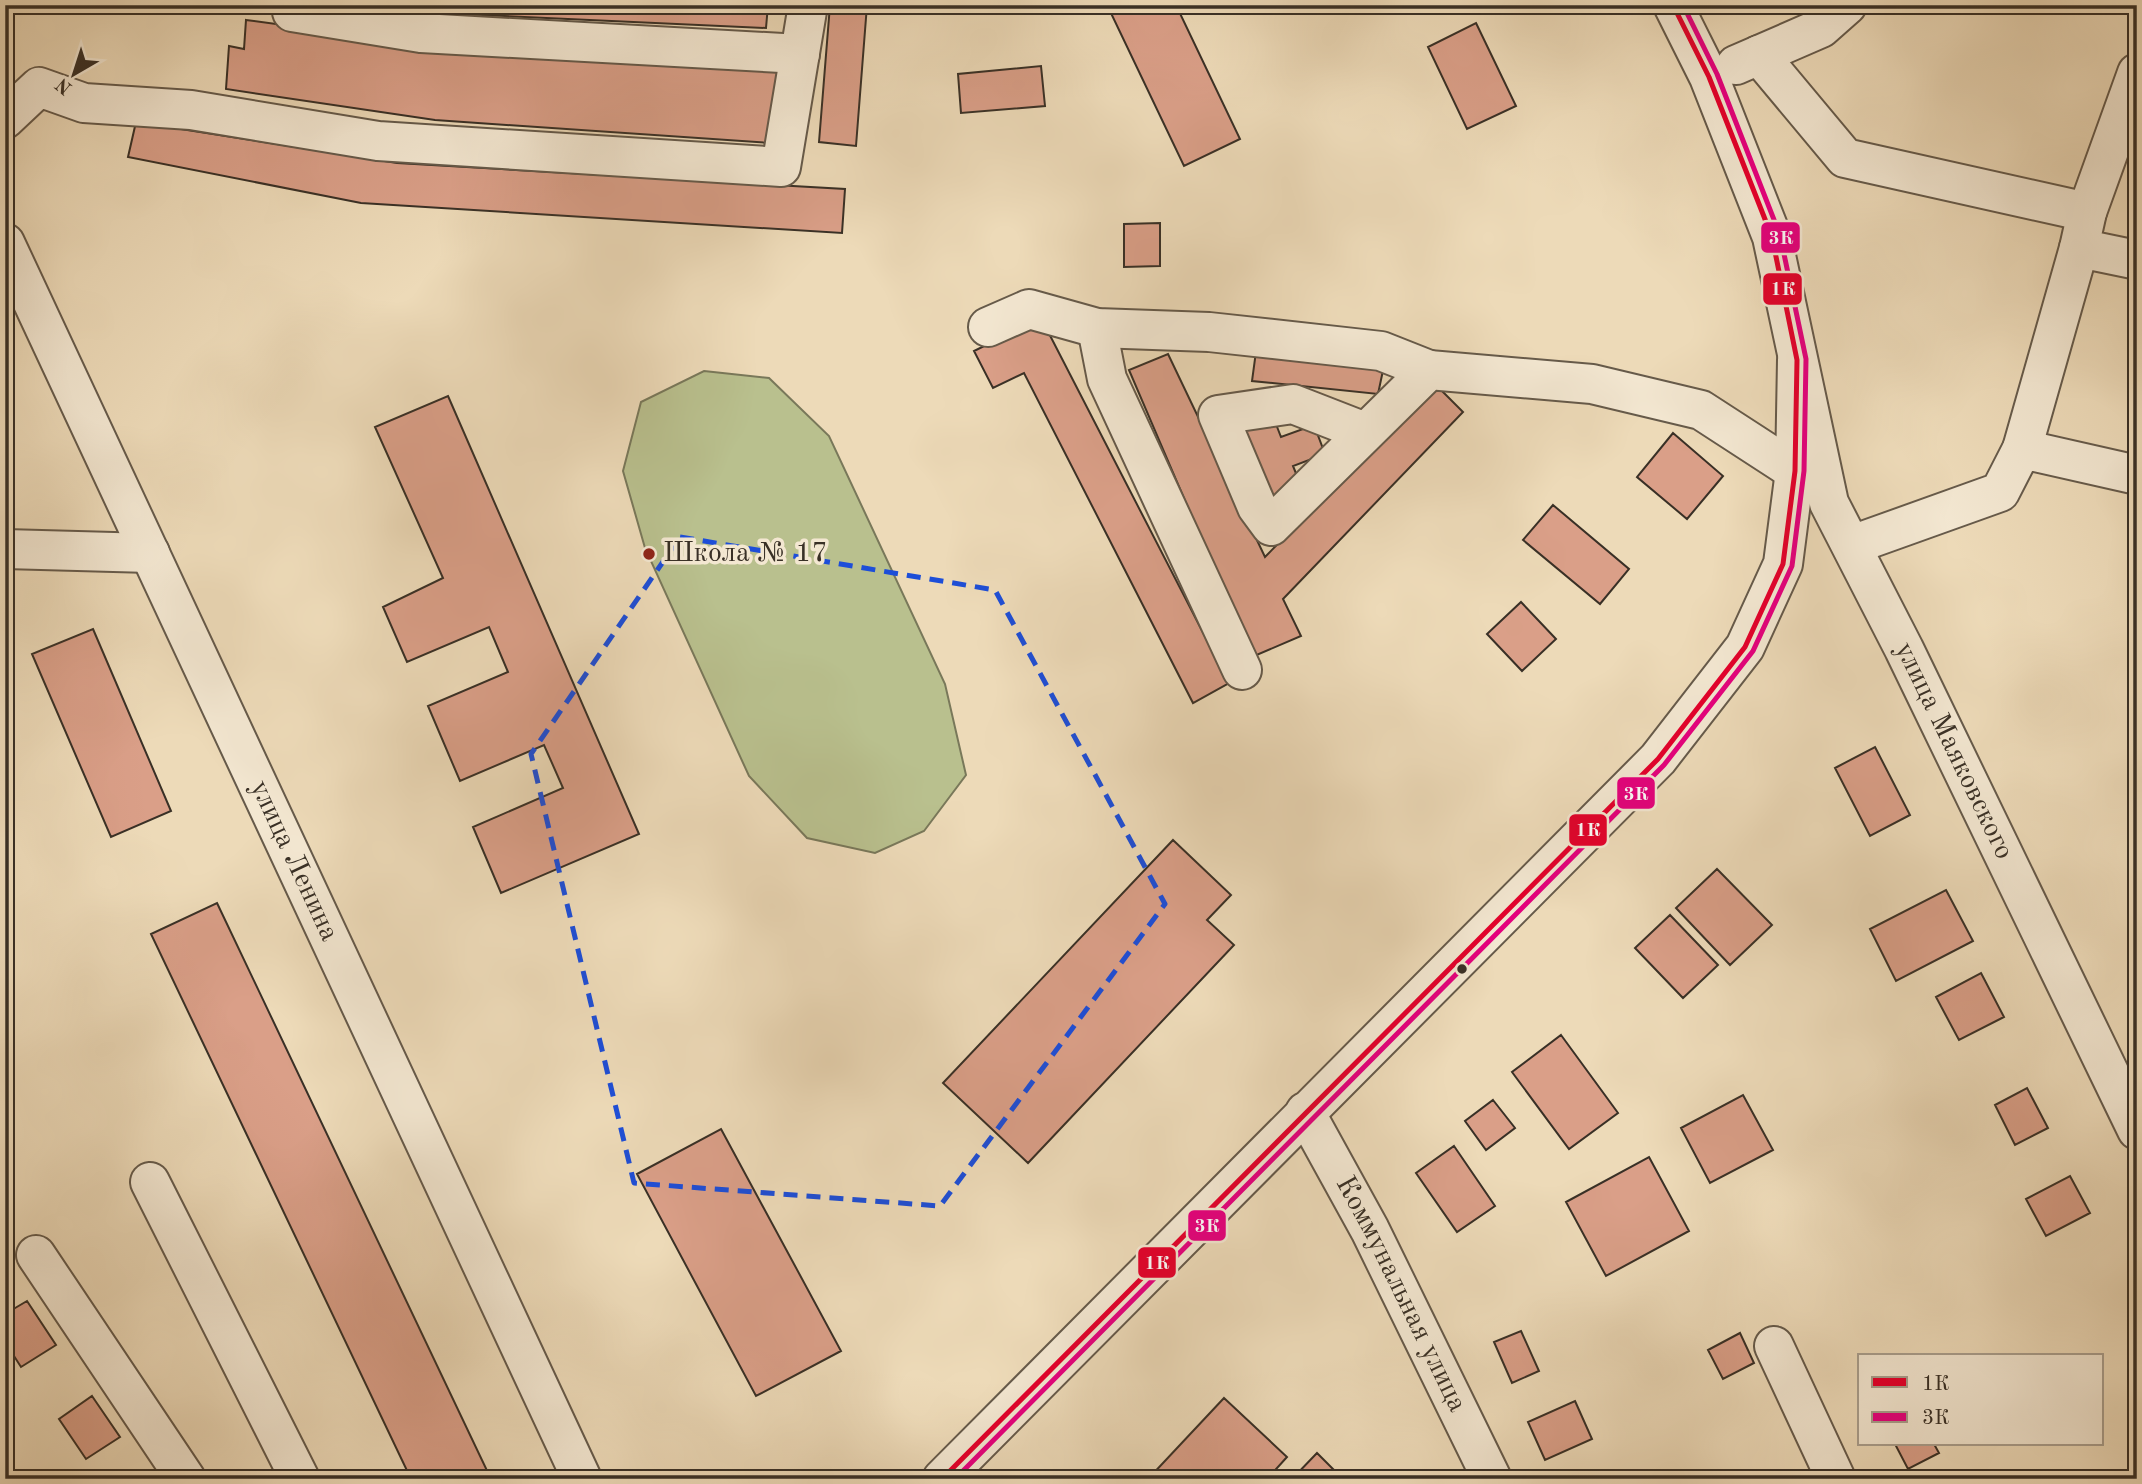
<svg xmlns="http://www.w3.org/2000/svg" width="2142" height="1484" font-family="'Old Standard TT',serif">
	<rect width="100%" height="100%" fill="#eddab8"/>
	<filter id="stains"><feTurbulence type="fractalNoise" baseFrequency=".00286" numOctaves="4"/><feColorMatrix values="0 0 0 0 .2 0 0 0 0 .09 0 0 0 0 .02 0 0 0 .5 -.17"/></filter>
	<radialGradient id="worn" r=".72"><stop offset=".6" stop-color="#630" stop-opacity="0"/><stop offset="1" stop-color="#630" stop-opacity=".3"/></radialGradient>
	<path fill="#b9c08e" stroke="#79785a" stroke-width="2" d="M 704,371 L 769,378 L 829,436 L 945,684 L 966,775 L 924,831 L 875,853 L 807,838 L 749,776 L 645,548 L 623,471 L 641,402 Z"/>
	<path fill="#da9f88" stroke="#393026" stroke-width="2" d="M 330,5 L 768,5 L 766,28 L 330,8 Z
		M 830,5 L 867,5 L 856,146 L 819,142 Z
		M 1118,5 L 1176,5 L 1240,139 L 1184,166 L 1109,9 Z
		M 246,20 L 497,54 L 778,68 L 770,143 L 435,120 L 226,89 L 229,46 L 244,49 Z
		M 1476,23 L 1516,106 L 1467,129 L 1428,47 Z
		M 1041,66 L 1045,106 L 961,113 L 958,74 Z
		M 136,122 L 397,163 L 845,189 L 842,233 L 361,203 L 128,157 Z
		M 1160,223 L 1160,266 L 1124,267 L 1124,224 Z
		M 1041,318 L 1229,683 L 1193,703 L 1024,373 L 993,388 L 974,351 Z
		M 1257,344 L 1385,361 L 1378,394 L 1252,381 Z
		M 1168,354 L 1265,557 L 1435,384 L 1463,412 L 1283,599 L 1301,636 L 1252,657 L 1129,370 Z
		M 448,396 L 639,834 L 501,893 L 473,827 L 563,788 L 544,745 L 460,781 L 428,706 L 508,672 L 489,627 L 407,662 L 383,607 L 443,578 L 375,427 Z
		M 1274,419 L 1281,437 L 1314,425 L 1325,454 L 1293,466 L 1302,488 L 1269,501 L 1242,431 Z
		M 1673,433 L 1723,476 L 1687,519 L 1637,477 Z
		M 1553,505 L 1629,569 L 1600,604 L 1523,540 Z
		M 1521,602 L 1556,639 L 1522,671 L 1487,634 Z
		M 93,629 L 171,811 L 111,837 L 32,654 Z
		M 1875,747 L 1910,815 L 1870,836 L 1835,768 Z
		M 1173,840 L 1231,895 L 1207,920 L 1234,945 L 1028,1163 L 943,1083 Z
		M 1717,869 L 1772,925 L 1730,965 L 1676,908 Z
		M 1946,890 L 1973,941 L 1896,981 L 1870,929 Z
		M 217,903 L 491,1479 L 411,1479 L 151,934 Z
		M 1670,915 L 1718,965 L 1683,998 L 1635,948 Z
		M 1981,973 L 2004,1017 L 1959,1040 L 1936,997 Z
		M 1561,1035 L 1618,1113 L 1569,1149 L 1512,1072 Z
		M 2027,1088 L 2048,1128 L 2015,1145 L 1995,1105 Z
		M 1743,1095 L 1773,1150 L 1710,1183 L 1681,1128 Z
		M 1493,1100 L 1515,1128 L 1486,1150 L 1465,1121 Z
		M 721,1129 L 841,1351 L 756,1396 L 637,1174 Z
		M 1454,1146 L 1495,1206 L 1457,1232 L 1416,1173 Z
		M 1649,1157 L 1689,1231 L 1606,1276 L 1566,1202 Z
		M 2070,1176 L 2090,1213 L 2046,1236 L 2026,1199 Z
		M 27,1301 L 56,1345 L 21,1367 L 5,1342 L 5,1314 Z
		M 1521,1331 L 1539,1371 L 1512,1383 L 1494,1342 Z
		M 1740,1333 L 1754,1363 L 1723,1379 L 1708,1350 Z
		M 92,1396 L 120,1437 L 86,1459 L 59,1419 Z
		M 1224,1398 L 1287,1457 L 1267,1479 L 1148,1479 Z
		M 1575,1401 L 1592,1439 L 1545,1460 L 1528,1422 Z
		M 1895,1444 L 1934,1444 L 1939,1453 L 1908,1469 Z
		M 1317,1453 L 1343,1479 L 1292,1479 Z"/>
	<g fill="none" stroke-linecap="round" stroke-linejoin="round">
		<g stroke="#665a4a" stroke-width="42">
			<g id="minor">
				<path id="s1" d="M 1673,5 L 1709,77 L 1772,237 L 1829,503 L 1904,649 L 2137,1130"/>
				<path d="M 292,12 L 421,33 L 800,54"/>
				<path d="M 1759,55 L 1845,158 L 2087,212"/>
				<path d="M 1736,65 L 1821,28 L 1847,5"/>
				<path d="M 2137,73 L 2087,212 L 2079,248 L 2137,260"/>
				<path d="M 5,119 L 39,87 L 84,103 L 191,110 L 378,141 L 781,167 L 808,5"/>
				<path id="s2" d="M 5,243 L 582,1479"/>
				<path d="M 988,327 L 1029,309 L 1097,328 L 1209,332 L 1381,351 L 1429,370"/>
				<path d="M 1097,328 L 1107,379 L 1242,670"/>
				<path d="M 1365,432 L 1293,404 L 1218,415 L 1257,507 L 1271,526 L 1429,370 L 1592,384 L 1701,410 L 1795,471"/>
				<path d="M 2022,449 L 2079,248"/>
				<path d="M 1852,545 L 2000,492 L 2022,449 L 2137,475"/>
				<path d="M 5,549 L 150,553"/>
				<path id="s3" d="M 1305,1112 L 1370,1230 L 1492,1479"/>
				<path d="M 150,1182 L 300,1479"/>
				<path d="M 36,1255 L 186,1479"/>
				<path d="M 1774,1346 L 1836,1479"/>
				<path d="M 942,1479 L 1658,759 L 1745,647 L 1783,564 L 1795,471 L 1797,360"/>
			</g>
		</g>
		<use href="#minor" stroke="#f3e7d1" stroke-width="38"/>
		<g stroke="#f3e7d1" stroke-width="10">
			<path id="bus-1" d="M 942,1479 L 1658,759 L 1745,647 L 1783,564 L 1795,471 L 1797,360 L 1772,237 L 1709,77 L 1673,5"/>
		</g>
		<g stroke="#f3e7d1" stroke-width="10">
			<path id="bus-2" d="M 955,1479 L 1664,765 L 1753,651 L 1792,566 L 1804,471 L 1806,359 L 1780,235 L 1717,74 L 1683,5"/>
		</g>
		<use href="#bus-1" stroke="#e4002b" stroke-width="5"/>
		<use href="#bus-2" stroke="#e5007d" stroke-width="5"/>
	</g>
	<path fill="none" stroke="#1d4ed8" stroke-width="5" stroke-dasharray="14 9" stroke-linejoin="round" d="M 680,537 L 995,590 L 1165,904 L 940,1206 L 634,1183 L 531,754 Z"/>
	<circle fill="#8f2418" stroke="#f3e7d1" stroke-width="2.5" cx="649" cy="554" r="7"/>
	<circle fill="#393026" stroke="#f3e7d1" stroke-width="2.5" cx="1462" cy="969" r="6"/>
	<g text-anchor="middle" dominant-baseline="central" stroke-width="7" stroke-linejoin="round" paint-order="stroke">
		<g font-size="28" fill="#393026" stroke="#f3e7d1" text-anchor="start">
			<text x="663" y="554">Школа № 17</text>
		</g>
		<g font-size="28" fill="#393026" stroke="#f3e7d1">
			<text stroke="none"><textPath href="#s1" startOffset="802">улица Маяковского</textPath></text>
			<text stroke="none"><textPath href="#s2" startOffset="682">улица Ленина</textPath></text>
			<text stroke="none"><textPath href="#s3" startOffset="206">Коммунальная улица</textPath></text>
		</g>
	</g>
	<g stroke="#f3e7d1" stroke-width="2.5">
		<rect x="1760" y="221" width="41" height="33" rx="7" fill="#e5007d"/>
		<rect x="1762" y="272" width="41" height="34" rx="7" fill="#e4002b"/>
		<rect x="1616" y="776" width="40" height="34" rx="7" fill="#e5007d"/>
		<rect x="1568" y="813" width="40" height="34" rx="7" fill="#e4002b"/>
		<rect x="1187" y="1209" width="40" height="33" rx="7" fill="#e5007d"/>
		<rect x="1137" y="1246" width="40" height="33" rx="7" fill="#e4002b"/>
	</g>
	<g font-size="19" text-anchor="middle" font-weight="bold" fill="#fff">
		<text x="1781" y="244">3К</text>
		<text x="1783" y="295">1К</text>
		<text x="1636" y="800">3К</text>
		<text x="1588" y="836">1К</text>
		<text x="1207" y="1232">3К</text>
		<text x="1157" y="1269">1К</text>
	</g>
	<rect width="2142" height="1484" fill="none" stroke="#eddab8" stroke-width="28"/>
	<rect x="7" y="7" width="2128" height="1470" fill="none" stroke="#393026" stroke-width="3.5"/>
	<rect x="14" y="14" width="2114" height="1456" fill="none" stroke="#393026" stroke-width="2"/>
	<rect x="1858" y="1354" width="245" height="91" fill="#f3e7d1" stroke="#a99e8d" stroke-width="2"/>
	<rect x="1872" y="1377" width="35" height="10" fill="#e4002b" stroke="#a99e8d" stroke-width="2"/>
	<text x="1922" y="1390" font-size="21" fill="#393026">1К</text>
	<rect x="1872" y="1412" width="35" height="10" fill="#e5007d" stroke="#a99e8d" stroke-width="2"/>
	<text x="1922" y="1424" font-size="21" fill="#393026">3К</text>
	<g transform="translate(74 74) rotate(219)" stroke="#f3e7d1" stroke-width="5" paint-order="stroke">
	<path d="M0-5L12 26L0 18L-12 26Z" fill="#393026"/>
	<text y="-10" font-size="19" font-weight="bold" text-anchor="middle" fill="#393026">N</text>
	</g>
	<rect width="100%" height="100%" filter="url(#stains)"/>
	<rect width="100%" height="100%" fill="url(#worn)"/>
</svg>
